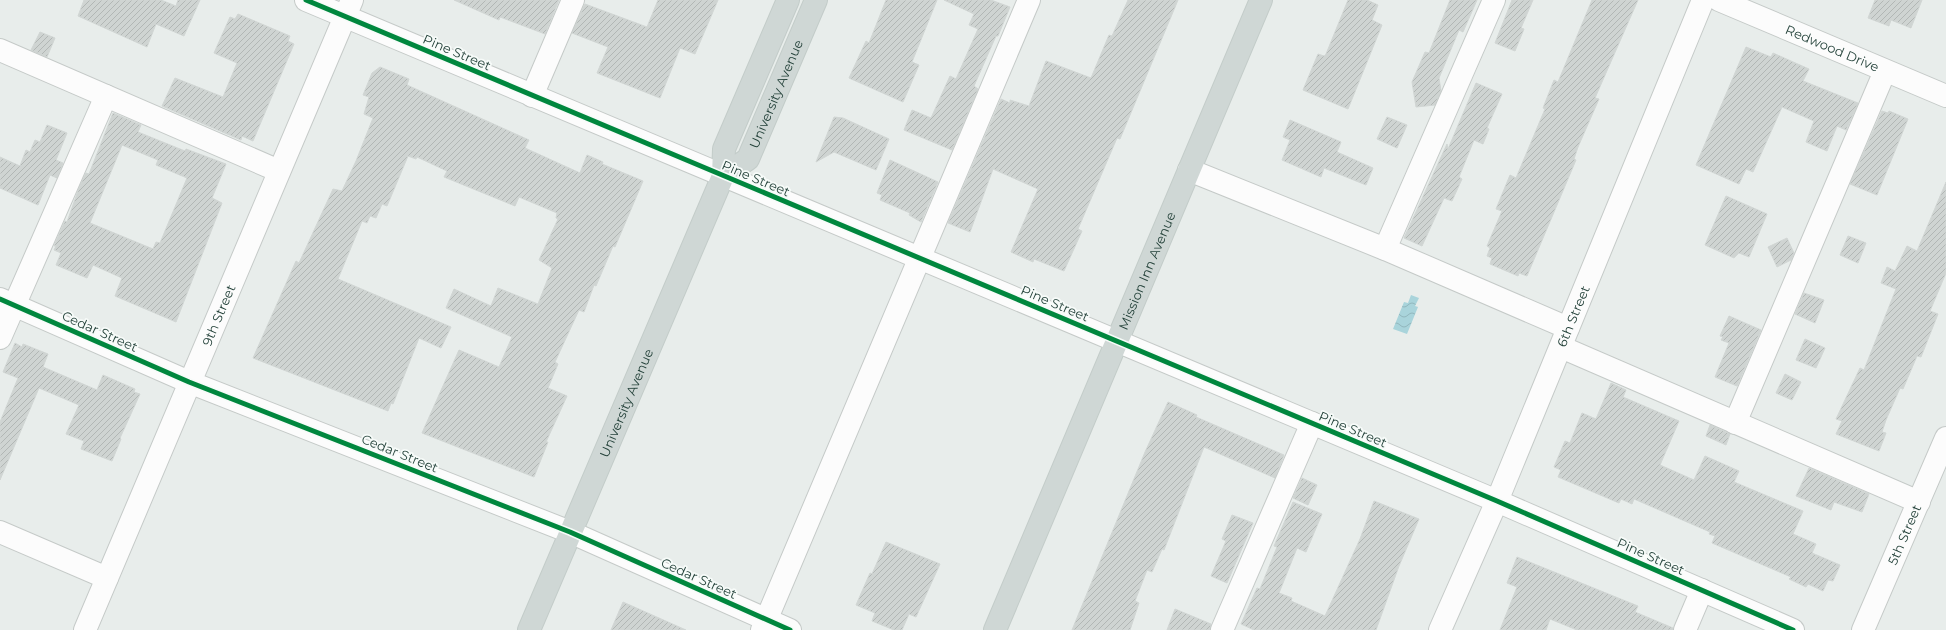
<svg xmlns="http://www.w3.org/2000/svg" width="1946" height="630" font-family="Montserrat,sans-serif">
	<defs>
		<pattern id="water-waves" width="16" height="10" patternUnits="userSpaceOnUse"><rect width="16" height="10" fill="#a9d4db"/><path d="M0 5q4-4 8 0t8 0" fill="none" stroke="#91b7bd"/></pattern>
		<pattern id="building-hatch" width="6" height="6" patternUnits="userSpaceOnUse"><rect width="6" height="6" fill="#cfd4d2"/><path d="M-1 1l2-2M0 6l6-6M5 7l2-2" fill="none" stroke="#b2b7b5"/></pattern>
	</defs>
	<rect width="100%" height="100%" fill="#e8edeb"/>
	<path fill="url(#water-waves)" d="M 1411,295 L 1419,298 L 1415,306 L 1418,307 L 1407,334 L 1393,329 L 1404,302 L 1408,303 Z"/>
	<path fill="url(#building-hatch)" stroke="#d1d6d4" fill-rule="evenodd" d="M 84,0 L 161,0 L 176,6 L 178,0 L 200,0 L 184,36 L 156,24 L 147,47 L 78,16 Z
		M 454,0 L 559,0 L 545,34 L 500,17 L 499,20 Z
		M 658,0 L 718,0 L 695,54 L 680,48 L 660,98 L 597,73 L 608,47 L 572,33 L 585,4 L 647,27 Z
		M 886,0 L 937,0 L 912,62 L 919,65 L 903,102 L 849,78 L 866,41 L 869,43 Z
		M 944,0 L 991,0 L 1010,7 L 998,36 L 996,36 L 974,86 L 978,89 L 952,150 L 904,130 L 912,110 L 931,118 L 950,76 L 956,79 L 978,29 L 969,25 L 974,14 Z
		M 1128,0 L 1178,0 L 1120,139 L 1117,138 L 1078,229 L 1082,231 L 1064,271 L 1034,259 L 1033,262 L 1011,252 L 1038,189 L 993,169 L 970,232 L 948,223 L 1001,99 L 1010,103 L 1010,100 L 1029,106 L 1046,61 L 1091,78 L 1109,35 L 1112,36 Z
		M 1348,0 L 1367,0 L 1378,5 L 1372,20 L 1382,25 L 1348,109 L 1303,90 L 1318,54 L 1324,56 L 1326,54 Z
		M 1450,0 L 1477,0 L 1463,32 L 1459,30 L 1439,78 L 1441,91 L 1435,105 L 1416,107 L 1412,82 L 1425,52 L 1429,53 Z
		M 1512,0 L 1533,0 L 1521,28 L 1524,29 L 1515,51 L 1495,43 Z
		M 1592,0 L 1638,0 L 1595,98 L 1599,99 L 1578,147 L 1574,159 L 1576,160 L 1527,276 L 1519,273 L 1518,276 L 1490,264 L 1492,258 L 1487,256 L 1490,248 L 1487,246 L 1502,211 L 1496,209 L 1510,175 L 1516,178 L 1545,109 L 1543,108 L 1554,80 L 1558,82 Z
		M 1875,0 L 1922,0 L 1911,28 L 1891,20 L 1889,26 L 1868,18 Z
		M 238,14 L 290,36 L 288,41 L 294,44 L 253,141 L 242,136 L 241,140 L 162,106 L 175,78 L 223,97 L 237,63 L 214,53 L 230,17 L 235,19 Z
		M 40,32 L 55,38 L 47,57 L 31,50 Z
		M 1746,47 L 1771,57 L 1773,53 L 1809,69 L 1803,81 L 1858,103 L 1846,130 L 1837,126 L 1827,151 L 1806,142 L 1814,121 L 1782,107 L 1753,172 L 1746,169 L 1739,184 L 1696,165 Z
		M 380,67 L 409,79 L 407,85 L 529,140 L 525,148 L 580,173 L 587,155 L 603,162 L 602,164 L 643,181 L 615,247 L 613,246 L 596,286 L 594,285 L 584,312 L 579,310 L 555,362 L 558,364 L 548,388 L 567,396 L 546,442 L 548,442 L 534,477 L 422,433 L 459,350 L 499,367 L 512,337 L 446,308 L 454,289 L 491,306 L 498,288 L 538,304 L 552,268 L 539,260 L 558,219 L 556,218 L 557,213 L 519,197 L 515,206 L 444,177 L 447,171 L 417,157 L 416,159 L 408,156 L 387,206 L 382,204 L 376,218 L 370,216 L 367,223 L 362,221 L 338,279 L 451,327 L 441,348 L 419,338 L 393,404 L 391,403 L 388,411 L 253,358 L 296,261 L 299,263 L 333,189 L 342,191 L 356,161 L 373,118 L 364,114 L 369,97 L 363,95 L 372,73 Z
		M 1476,83 L 1502,94 L 1487,128 L 1489,129 L 1483,144 L 1474,140 L 1459,177 L 1462,179 L 1452,201 L 1444,198 L 1422,246 L 1404,238 L 1447,144 L 1448,149 Z
		M 1882,111 L 1888,113 L 1889,111 L 1908,119 L 1877,195 L 1850,184 Z
		M 113,113 L 141,125 L 138,132 L 185,151 L 186,149 L 226,164 L 212,198 L 222,203 L 176,322 L 115,296 L 122,278 L 93,265 L 87,278 L 56,265 L 61,253 L 54,250 L 56,246 L 54,246 L 65,221 L 67,222 L 79,188 L 86,173 L 89,174 ZM 122,145 L 158,160 L 156,165 L 187,178 L 160,243 L 156,242 L 153,249 L 90,223 Z
		M 834,117 L 843,118 L 889,139 L 876,170 L 834,152 L 816,162 Z
		M 1387,117 L 1407,125 L 1397,148 L 1377,139 Z
		M 1290,120 L 1341,142 L 1337,152 L 1373,168 L 1366,185 L 1324,168 L 1321,177 L 1282,160 L 1290,140 L 1283,137 Z
		M 47,125 L 67,133 L 56,160 L 63,163 L 57,178 L 50,175 L 38,205 L 0,188 L 0,157 L 20,166 L 26,150 L 30,152 L 35,140 L 40,142 Z
		M 890,160 L 938,182 L 921,222 L 909,215 L 910,213 L 880,200 L 882,195 L 877,193 Z
		M 1946,182 L 1946,273 L 1930,311 L 1938,314 L 1921,357 L 1917,356 L 1903,389 L 1900,388 L 1886,420 L 1882,432 L 1886,433 L 1879,451 L 1836,434 L 1842,421 L 1836,419 L 1860,368 L 1864,370 L 1896,289 L 1881,283 L 1887,267 L 1895,271 L 1907,246 L 1917,251 Z
		M 1726,196 L 1767,214 L 1749,257 L 1739,253 L 1734,258 L 1705,245 Z
		M 1848,236 L 1866,243 L 1858,263 L 1840,255 Z
		M 1787,238 L 1794,253 L 1791,260 L 1777,267 L 1768,247 Z
		M 1804,293 L 1824,300 L 1815,323 L 1795,314 Z
		M 1729,316 L 1761,330 L 1737,386 L 1715,377 L 1729,343 L 1721,340 L 1723,337 L 1720,336 Z
		M 1805,339 L 1825,348 L 1816,368 L 1796,360 Z
		M 15,343 L 22,347 L 23,344 L 48,354 L 43,367 L 97,390 L 103,375 L 135,389 L 134,392 L 140,394 L 120,438 L 121,439 L 112,461 L 81,449 L 84,441 L 66,434 L 79,405 L 39,388 L 0,480 L 0,422 L 18,378 L 3,372 Z
		M 1785,374 L 1801,382 L 1792,400 L 1776,393 Z
		M 1611,383 L 1626,390 L 1623,397 L 1679,421 L 1660,465 L 1694,480 L 1705,456 L 1739,471 L 1734,482 L 1803,511 L 1793,534 L 1816,544 L 1812,553 L 1840,565 L 1833,581 L 1828,580 L 1823,591 L 1808,584 L 1806,587 L 1789,579 L 1791,577 L 1712,543 L 1715,536 L 1709,534 L 1710,532 L 1634,499 L 1632,504 L 1621,499 L 1619,503 L 1558,477 L 1561,470 L 1554,467 L 1565,441 L 1570,443 L 1582,413 L 1596,419 Z
		M 1168,402 L 1197,415 L 1196,417 L 1284,455 L 1275,478 L 1204,447 L 1164,550 L 1162,549 L 1152,572 L 1147,570 L 1135,601 L 1139,603 L 1130,630 L 1072,630 L 1145,452 Z
		M 1710,425 L 1730,434 L 1726,445 L 1706,436 Z
		M 1809,468 L 1869,494 L 1862,512 L 1834,502 L 1831,510 L 1796,496 Z
		M 1302,478 L 1317,485 L 1308,505 L 1293,498 Z
		M 1374,501 L 1419,519 L 1399,566 L 1376,630 L 1254,630 L 1241,624 L 1257,588 L 1260,589 L 1277,547 L 1274,546 L 1293,502 L 1322,514 L 1306,552 L 1297,548 L 1279,593 L 1292,598 L 1291,601 L 1325,616 L 1360,539 Z
		M 1232,515 L 1253,523 L 1227,583 L 1211,576 L 1226,541 L 1222,539 Z
		M 886,542 L 940,564 L 916,617 L 909,614 L 902,630 L 894,630 L 872,621 L 875,613 L 856,605 L 870,573 L 872,574 Z
		M 1517,557 L 1638,606 L 1635,612 L 1673,628 L 1673,630 L 1577,630 L 1550,619 L 1546,630 L 1500,630 L 1517,587 L 1507,583 Z
		M 623,602 L 686,630 L 611,630 Z
		M 1175,609 L 1211,624 L 1210,630 L 1167,630 Z"/>
	<g fill="none" stroke-linecap="round" stroke-linejoin="round">
		<g stroke="#c5cac8" stroke-width="24">
			<g id="minor">
				<path d="M 306,0 L 1497,501 L 1793,630"/>
				<path id="s1" d="M 1719,0 L 1946,96"/>
				<path d="M 0,50 L 279,171"/>
				<path d="M 532,96 L 573,0"/>
				<path d="M 1189,170 L 1385,249 L 1568,328"/>
				<path d="M 1385,249 L 1494,0"/>
				<path d="M 0,299 L 189,382 L 570,532 L 790,630"/>
				<path d="M 0,338 L 106,96"/>
				<path d="M 1561,347 L 1919,502"/>
				<path d="M 1735,423 L 1885,71"/>
				<path d="M 0,532 L 107,578"/>
				<path id="s2" d="M 85,630 L 352,0"/>
				<path d="M 762,630 L 1029,0"/>
				<path d="M 1222,630 L 1312,423"/>
				<path id="s3" d="M 1440,630 L 1497,501 L 1703,0"/>
				<path d="M 1685,630 L 1702,590"/>
				<path id="s4" d="M 1863,630 L 1946,438"/>
			</g>
		</g>
		<g stroke="#c3ccc9" stroke-width="24">
			<g id="major">
				<path id="s5" d="M 723,176 L 748,159 L 816,0"/>
				<path id="s6" d="M 529,630 L 723,176 L 724,149 L 788,0"/>
				<path id="s7" d="M 995,630 L 1261,0"/>
			</g>
		</g>
		<use href="#minor" stroke="#fcfcfc" stroke-width="22"/>
		<use href="#major" stroke="#cfd7d5" stroke-width="22"/>
		<g stroke="#f7fbf9" stroke-width="8">
			<path id="cycleway" d="M 306,0 L 1497,501 L 1793,630
				M 0,299 L 189,382 L 570,532 L 790,630"/>
		</g>
		<use href="#cycleway" stroke="#00873e" stroke-width="5"/>
	</g>
	<g text-anchor="middle" dominant-baseline="central" stroke-width="3.5" stroke-linejoin="round" paint-order="stroke">
		<g font-size="13" fill="#24423a" stroke="#f7fbf9">
			<text stroke="none"><textPath href="#s1" startOffset="123">Redwood Drive</textPath></text>
			<text transform="translate(457 52) rotate(23)">Pine Street</text>
			<text stroke="none"><textPath href="#s5" startOffset="101">University Avenue</textPath></text>
			<text transform="translate(756 178) rotate(23)">Pine Street</text>
			<text stroke="none"><textPath href="#s7" startOffset="390">Mission Inn Avenue</textPath></text>
			<text transform="translate(1055 303) rotate(23)">Pine Street</text>
			<text stroke="none"><textPath href="#s2" startOffset="342">9th Street</textPath></text>
			<text stroke="none"><textPath href="#s3" startOffset="341">6th Street</textPath></text>
			<text transform="translate(100 331) rotate(24)">Cedar Street</text>
			<text stroke="none"><textPath href="#s6" startOffset="247">University Avenue</textPath></text>
			<text transform="translate(1353 429) rotate(23)">Pine Street</text>
			<text transform="translate(400 453) rotate(22)">Cedar Street</text>
			<text stroke="none"><textPath href="#s4" startOffset="104">5th Street</textPath></text>
			<text transform="translate(1651 556) rotate(24)">Pine Street</text>
			<text transform="translate(699 578) rotate(24)">Cedar Street</text>
		</g>
	</g>
</svg>
